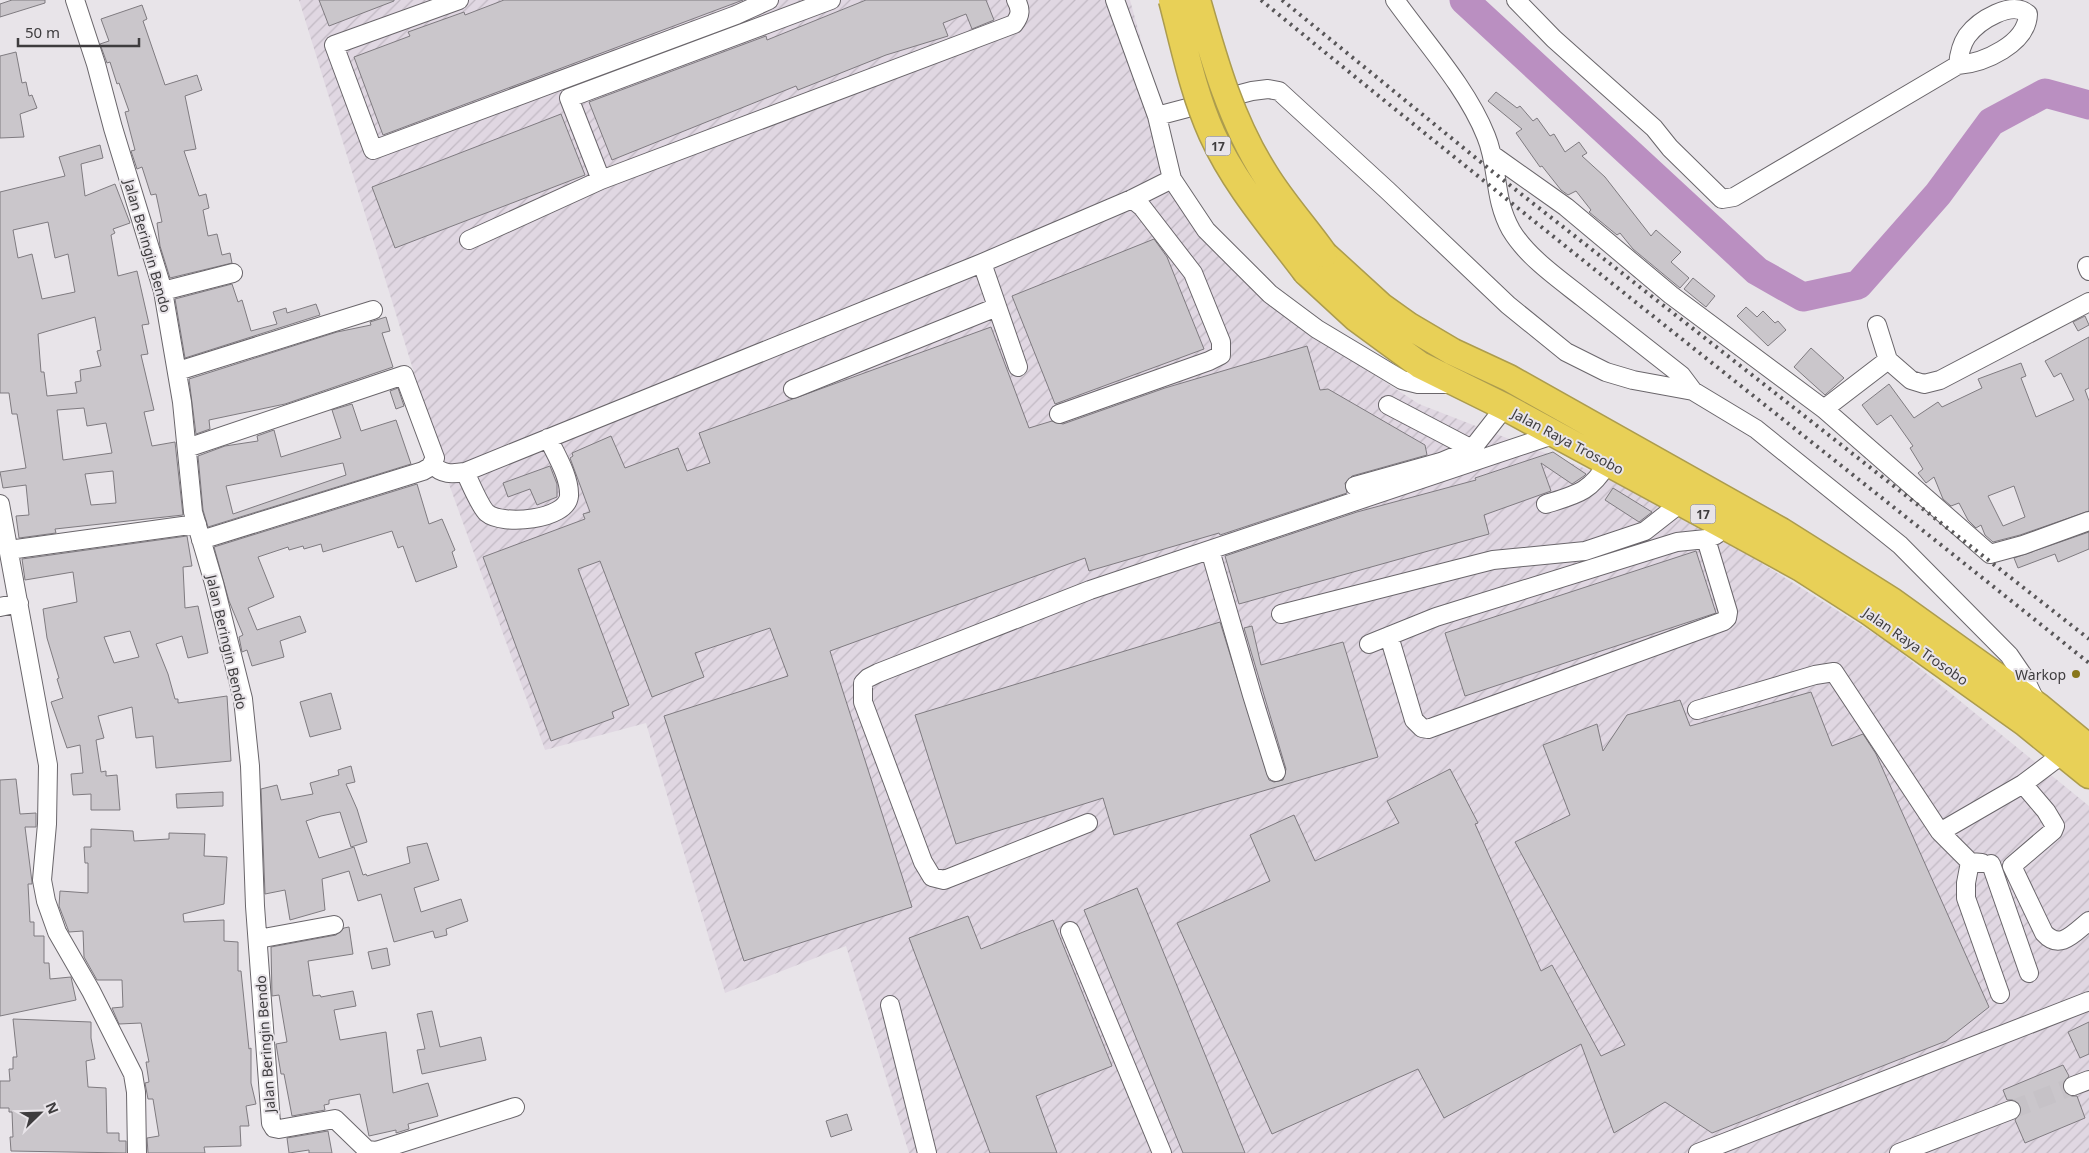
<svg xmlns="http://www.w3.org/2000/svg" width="2089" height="1153" font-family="'Noto Sans',sans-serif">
	<defs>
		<pattern id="industrial-furrows" width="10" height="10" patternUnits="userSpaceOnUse" patternTransform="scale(1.25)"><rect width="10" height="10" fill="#e0d7e2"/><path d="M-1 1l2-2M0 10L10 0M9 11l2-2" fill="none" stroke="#c1b9c3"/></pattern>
	</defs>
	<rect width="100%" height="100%" fill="#e8e4e9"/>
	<path fill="url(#industrial-furrows)" d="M 299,0 L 1130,0 L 1150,73 L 1169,188 L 1306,331 L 1419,404 L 1653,495 L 1889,643 L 2089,806 L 2089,1153 L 909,1153 L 846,946 L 725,993 L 646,723 L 545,750 L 445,473 Z"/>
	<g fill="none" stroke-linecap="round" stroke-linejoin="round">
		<path stroke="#ba8fc1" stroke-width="29" d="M 1464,0 L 1757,271 L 1803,297 L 1858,285 L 1938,194 L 1991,122 L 2045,93 L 2089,105"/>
	</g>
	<path fill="#cac6cb" stroke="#7f7b80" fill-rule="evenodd" d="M 12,0 L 45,0 L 45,3 L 0,17 L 0,4 Z
		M 319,0 L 394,0 L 394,1 L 329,26 Z
		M 504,0 L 743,0 L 383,135 L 354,57 L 410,36 L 408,32 L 464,12 L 465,15 Z
		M 866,0 L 986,0 L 994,20 L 972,29 L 966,14 L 943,23 L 948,36 L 886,55 L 798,90 L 796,86 L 612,160 L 589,102 L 766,36 L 767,40 Z
		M 142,5 L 147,19 L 143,21 L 165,85 L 197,75 L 202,90 L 185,96 L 196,149 L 184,151 L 199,196 L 206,194 L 209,208 L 203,210 L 208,236 L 217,234 L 222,255 L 230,253 L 232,263 L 170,278 L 160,246 L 157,223 L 162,222 L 156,194 L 151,195 L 142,167 L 137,169 L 131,151 L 135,150 L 125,112 L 129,111 L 119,83 L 117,84 L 110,62 L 107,63 L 100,44 L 109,41 L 101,19 Z
		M 16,52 L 22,83 L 26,82 L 29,96 L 32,95 L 37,108 L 20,114 L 24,137 L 0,138 L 0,56 Z
		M 1496,92 L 1517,108 L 1520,106 L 1533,121 L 1537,118 L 1550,136 L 1554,134 L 1565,152 L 1579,142 L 1587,153 L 1582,156 L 1605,177 L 1651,236 L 1656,230 L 1681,252 L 1671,262 L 1689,278 L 1680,288 L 1633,249 L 1620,233 L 1617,235 L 1589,212 L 1591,210 L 1576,191 L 1568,195 L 1561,190 L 1542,166 L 1540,167 L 1516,133 L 1522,129 L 1488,101 Z
		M 561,114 L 585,175 L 395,248 L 372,187 Z
		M 100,145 L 103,158 L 81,164 L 85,196 L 115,184 L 130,223 L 113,229 L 115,233 L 111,235 L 118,276 L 137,271 L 149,324 L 142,325 L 148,354 L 141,355 L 154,410 L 144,412 L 152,446 L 175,442 L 183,515 L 55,529 L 56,533 L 19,538 L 16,516 L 29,515 L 26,485 L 3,488 L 0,472 L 26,468 L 17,414 L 12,414 L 9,393 L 0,393 L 0,192 L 65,176 L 59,157 ZM 48,222 L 55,258 L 68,254 L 75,292 L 42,299 L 32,254 L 18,258 L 13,230 ZM 95,317 L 101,350 L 97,351 L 101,366 L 80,370 L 81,381 L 75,382 L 77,393 L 47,396 L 44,372 L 41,372 L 38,334 ZM 84,408 L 87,426 L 106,423 L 112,453 L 63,460 L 57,410 ZM 113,471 L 116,503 L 91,505 L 85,474 Z
		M 1154,239 L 1167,257 L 1204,349 L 1055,404 L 1012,296 Z
		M 1693,278 L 1715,296 L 1706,307 L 1684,289 Z
		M 232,284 L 238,302 L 242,300 L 251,331 L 277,324 L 273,312 L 286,308 L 287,313 L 316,304 L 320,315 L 185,358 L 175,299 Z
		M 1746,307 L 1757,317 L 1763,311 L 1775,323 L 1778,321 L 1786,330 L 1768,346 L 1737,316 Z
		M 2085,316 L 2089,325 L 2078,331 L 2073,322 Z
		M 386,317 L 390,331 L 382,333 L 393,367 L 285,404 L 209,420 L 210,429 L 196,434 L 189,379 L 337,332 L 371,325 L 370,322 Z
		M 991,327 L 1029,428 L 1052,421 L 1063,424 L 1165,388 L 1307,346 L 1320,390 L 1328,389 L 1425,445 L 1427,455 L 1352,476 L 1345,483 L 1347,493 L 1220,535 L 1219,533 L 1089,571 L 1085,558 L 830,651 L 912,907 L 744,961 L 664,716 L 788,676 L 770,628 L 695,653 L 704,677 L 652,697 L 600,561 L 578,569 L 629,705 L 612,712 L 614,718 L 551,741 L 483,557 L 585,519 L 583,514 L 590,512 L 570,458 L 573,456 L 572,453 L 611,436 L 625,468 L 678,448 L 687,471 L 710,463 L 699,433 Z
		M 2089,337 L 2089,388 L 2085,390 L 2089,401 L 2089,511 L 2020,535 L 1993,542 L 1985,535 L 1981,525 L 1976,528 L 1968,520 L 1959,503 L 1951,506 L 1943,499 L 1934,477 L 1926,483 L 1918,473 L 1923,469 L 1910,448 L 1913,446 L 1891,415 L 1877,425 L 1862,405 L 1889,384 L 1914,418 L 1938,402 L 1942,407 L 1982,388 L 1978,379 L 2021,363 L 2026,376 L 2021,378 L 2036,417 L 2074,400 L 2061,373 L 2054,377 L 2045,361 ZM 2014,486 L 2025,517 L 2003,526 L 1988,496 Z
		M 1811,348 L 1844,378 L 1825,395 L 1794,367 Z
		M 398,388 L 404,406 L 396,409 L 390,391 Z
		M 352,404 L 361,431 L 396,420 L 411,464 L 208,527 L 203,510 L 198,456 L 225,446 L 258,441 L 257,436 L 274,430 L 281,457 L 341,438 L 332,410 ZM 343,463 L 346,475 L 233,514 L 226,486 Z
		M 1553,452 L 1586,474 L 1584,476 L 1572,484 L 1541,463 L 1551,491 L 1484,515 L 1489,534 L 1239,604 L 1225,556 L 1357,512 L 1476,480 L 1475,478 Z
		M 550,466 L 557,484 L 557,497 L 537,505 L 530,489 L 508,497 L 503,483 Z
		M 417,484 L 429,524 L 442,519 L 455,550 L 452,552 L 457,567 L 416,582 L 403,546 L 398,548 L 392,531 L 323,552 L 321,544 L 304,549 L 303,546 L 289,550 L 288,547 L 258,557 L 274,597 L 248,608 L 257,630 L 300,616 L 306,632 L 280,641 L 284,657 L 252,666 L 247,650 L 242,652 L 239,637 L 243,635 L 229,601 L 214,547 Z
		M 1613,488 L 1652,512 L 1639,522 L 1605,500 Z
		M 2089,532 L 2089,549 L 2058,562 L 2055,554 L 2018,568 L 2014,558 Z
		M 187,536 L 192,566 L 183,567 L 185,608 L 198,606 L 208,653 L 188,658 L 182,636 L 156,644 L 168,674 L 175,699 L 178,699 L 178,703 L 227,696 L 231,761 L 156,768 L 153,736 L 136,738 L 132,707 L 98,716 L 104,738 L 96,740 L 101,772 L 106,771 L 106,776 L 117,775 L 120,810 L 91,810 L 91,794 L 73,795 L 71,774 L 83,773 L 80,745 L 67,748 L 51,702 L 63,698 L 57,679 L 59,678 L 47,638 L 43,609 L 77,602 L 73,572 L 25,580 L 22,559 ZM 130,631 L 139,657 L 114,663 L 104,637 Z
		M 1696,551 L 1716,613 L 1465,696 L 1445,633 Z
		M 1220,622 L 1269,780 L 1274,782 L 1283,780 L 1286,769 L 1244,628 L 1252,626 L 1261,665 L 1343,642 L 1378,757 L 1114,835 L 1103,798 L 956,844 L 915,715 Z
		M 1811,692 L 1832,746 L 1863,734 L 1876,754 L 1989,1007 L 1946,1041 L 1712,1133 L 1665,1102 L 1614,1133 L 1581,1044 L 1444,1118 L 1418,1069 L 1272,1134 L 1177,923 L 1270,881 L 1250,835 L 1294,815 L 1315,861 L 1399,823 L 1387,801 L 1450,769 L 1478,823 L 1475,824 L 1541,971 L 1552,965 L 1601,1056 L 1625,1045 L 1515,842 L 1570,815 L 1543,745 L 1597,724 L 1603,751 L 1627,715 L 1680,700 L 1690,726 Z
		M 331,693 L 341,729 L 310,737 L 300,702 Z
		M 351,766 L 355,782 L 346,784 L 357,809 L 367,842 L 351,847 L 340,812 L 321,816 L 306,821 L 319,858 L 354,847 L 363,875 L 366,874 L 367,876 L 410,863 L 407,847 L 427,843 L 439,880 L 414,888 L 421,912 L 461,899 L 468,921 L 446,929 L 447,935 L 435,938 L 433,931 L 394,942 L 381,894 L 358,901 L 349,871 L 322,879 L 325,910 L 290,920 L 285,890 L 265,894 L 261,789 L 277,785 L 281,800 L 313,794 L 310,783 L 339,775 L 338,770 Z
		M 16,779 L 20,814 L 36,813 L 36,827 L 25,827 L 32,882 L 32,884 L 28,884 L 30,922 L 34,922 L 34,936 L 44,936 L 44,963 L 49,963 L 50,979 L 71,977 L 76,1000 L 0,1016 L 0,780 Z
		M 223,792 L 223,806 L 177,808 L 176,794 Z
		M 91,829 L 133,831 L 134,841 L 169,839 L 169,833 L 205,834 L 204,856 L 227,857 L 224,904 L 183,914 L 184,922 L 224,920 L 224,941 L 238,942 L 238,971 L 241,971 L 249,1049 L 251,1048 L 251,1083 L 256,1104 L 246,1106 L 249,1126 L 240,1126 L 241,1146 L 204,1147 L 205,1153 L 148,1153 L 147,1138 L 159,1136 L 153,1099 L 148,1099 L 145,1083 L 149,1082 L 146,1062 L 149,1062 L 141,1023 L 119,1024 L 112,1008 L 123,1007 L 122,980 L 97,980 L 84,957 L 83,931 L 69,932 L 59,906 L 60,891 L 88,893 L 88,863 L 85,863 L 84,847 L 91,847 Z
		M 1137,888 L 1158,939 L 1245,1153 L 1183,1153 L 1084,910 Z
		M 968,916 L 981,949 L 1053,920 L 1112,1066 L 1036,1096 L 1057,1153 L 990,1153 L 909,938 Z
		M 349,927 L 353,954 L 308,961 L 313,996 L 320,995 L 321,997 L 353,991 L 356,1006 L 334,1010 L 340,1040 L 386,1032 L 393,1093 L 428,1083 L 438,1116 L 408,1124 L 409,1129 L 396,1133 L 396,1130 L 369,1136 L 360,1094 L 329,1100 L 329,1104 L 324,1105 L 325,1110 L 292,1116 L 284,1074 L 281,1074 L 276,1044 L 287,1042 L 279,995 L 272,996 L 271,947 L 336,935 L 344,928 Z
		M 387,948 L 390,965 L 372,969 L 368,952 Z
		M 432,1011 L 440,1047 L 481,1037 L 486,1060 L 422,1074 L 417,1050 L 425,1049 L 417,1014 Z
		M 13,1019 L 91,1022 L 91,1038 L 95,1059 L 86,1061 L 88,1087 L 106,1088 L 107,1133 L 119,1133 L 119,1141 L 126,1141 L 126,1153 L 11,1151 L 10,1137 L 13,1137 L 12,1112 L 9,1112 L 9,1108 L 0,1108 L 0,1081 L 10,1081 L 9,1069 L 13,1069 L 13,1057 L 17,1057 Z
		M 2089,1022 L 2089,1054 L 2080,1058 L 2068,1032 Z
		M 2063,1065 L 2069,1076 L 2063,1084 L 2063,1090 L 2071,1096 L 2077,1096 L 2085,1118 L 2025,1143 L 2015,1120 L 2021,1112 L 2021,1106 L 2013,1100 L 2007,1100 L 2003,1090 Z
		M 847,1114 L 852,1130 L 831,1137 L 826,1121 Z
		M 328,1131 L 332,1153 L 309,1153 L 309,1150 L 289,1153 L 287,1138 Z"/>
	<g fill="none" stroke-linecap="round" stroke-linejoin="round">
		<path stroke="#c6c2c7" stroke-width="18" stroke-dasharray="18 9" stroke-linecap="butt" d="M 2011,1110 L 2073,1086"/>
		<g stroke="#6a666b" stroke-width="20">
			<path id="minor" d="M 75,0 L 96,64 L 113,128 L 163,291 L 182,402 L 193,512 L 214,583 L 243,699 L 250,766 L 255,906 L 271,1123 L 274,1128 L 279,1129 L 335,1119 L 367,1150 L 376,1151 L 515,1107
				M 459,0 L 334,45 L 373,150 L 736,15 L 769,0
				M 1115,0 L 1157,116 L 1172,179 L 1206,230 L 1270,294 L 1317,329 L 1402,380 L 1418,384 L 1451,384
				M 1395,0 C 1425,42 1467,88 1486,136 C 1499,167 1493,198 1511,230 C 1527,257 1559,279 1583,298 C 1616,324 1649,350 1681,375 L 1693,391
				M 1516,0 L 1554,39 L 1654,128 L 1670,148 L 1722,199 L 1734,197 L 1958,65 C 1984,63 2027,44 2028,14 C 2012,0 1979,20 1967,36 C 1961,45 1959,54 1958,65
				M 1157,116 L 1252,91 L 1268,89 L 1279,91 L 1387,190 L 1508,305 L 1566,352 L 1606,372 L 1633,380 L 1693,391 L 1756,429 L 1900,545 L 2009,655 L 2024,677 L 2036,702
				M 1494,156 L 1566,207 L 1671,295 L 1824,409 L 1990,554 L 2023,545 L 2089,521
				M 601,180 L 569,98 L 831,0
				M 469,240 L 601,180 L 1014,24 C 1021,15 1021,9 1016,0
				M 982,263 L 1018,367
				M 2087,266 L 2089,271
				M 163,291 L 233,273
				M 1877,325 L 1888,360
				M 178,371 L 373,310
				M 793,389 L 997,307
				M 1388,405 L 1472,449
				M 1824,409 L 1888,360 L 1911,380 L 1924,384 L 1940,380 L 2089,302
				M 1059,414 L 1209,361 L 1221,355 L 1221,342 L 1193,273 L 1142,207 L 1132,199
				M 187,448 L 404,375 L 435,458 L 430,467 L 423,471 L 201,540
				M 432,464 C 442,475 452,474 465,472 L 982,263 L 1132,199 L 1172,179
				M 465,472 C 470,482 480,507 487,513 C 502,526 567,520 569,496 C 570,477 556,455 548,438
				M 1355,486 L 1441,462 L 1472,449 L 1505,407
				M 0,504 L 48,765 L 47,824 L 42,880 L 46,901 L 57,932 L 91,991 L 133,1074 L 136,1092 L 137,1153
				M 1546,504 C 1578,494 1590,492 1608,463
				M 9,550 L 197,524
				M 1210,550 L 1252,695 L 1276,772
				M 0,607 L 19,603
				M 1281,614 L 1493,560 L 1585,551 L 1645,531 L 1682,502
				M 1389,636 L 1414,720 L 1422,728 L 1428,729 L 1724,621 L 1727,618 L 1728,612 L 1706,539
				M 1369,644 L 1436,617 L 1677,542 L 1706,539 L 1716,535
				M 1697,710 L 1815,675 L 1834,672 L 1940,832 L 2023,784 L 2064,753
				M 2023,784 L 2046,811 L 2055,826 L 2053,831 L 2012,866 L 2044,933 C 2060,951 2074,933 2089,921
				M 1088,823 L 944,880 L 932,877 L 923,862 L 863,702 L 863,683 L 868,678 L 878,673 L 1090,590 L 1556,434
				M 1940,832 L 1970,862 L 1982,863
				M 1970,862 L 1966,883 L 1966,898 L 2000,994
				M 1991,864 L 2029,973
				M 1070,931 L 1162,1153
				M 258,939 L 334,925
				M 890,1005 L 927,1153
				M 2073,1086 L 2089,1080
				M 1698,1153 L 2089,1001
				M 1899,1153 L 2011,1110"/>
		</g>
		<g stroke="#ac9c4e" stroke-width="29">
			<path id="highway" d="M 1324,254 L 1381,306 L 1409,326 L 1453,352 L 1509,378 L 1781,531 L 1892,601 L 2038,706 L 2089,748
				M 1306,272 L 1356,318 L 1420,365 L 1505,407 L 1730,529 L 1801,568 L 1868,611 L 2025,723 L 2089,775"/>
		</g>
		<use href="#minor" stroke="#fff" stroke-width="18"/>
		<use href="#highway" stroke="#e8d057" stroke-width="26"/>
		<path stroke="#585658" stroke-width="4" stroke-dasharray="2.5 5" stroke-linecap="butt" d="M 1261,0 C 1534,224 1813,442 2089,663
			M 1282,0 L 1493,172 L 2089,639"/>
		<g stroke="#ac9c4e" stroke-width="29" stroke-linecap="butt">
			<path id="highway-bridge" d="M 1172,0 C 1184,45 1193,92 1212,134 C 1235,185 1273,228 1306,272
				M 1197,0 C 1214,60 1231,121 1265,174 C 1282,202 1305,227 1324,254"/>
		</g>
		<use href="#highway-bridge" stroke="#e8d057" stroke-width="26"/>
	</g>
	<circle fill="#88761a" stroke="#e8e4e9" stroke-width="2" cx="2076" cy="674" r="5"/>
	<g text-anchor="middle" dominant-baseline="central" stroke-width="4" stroke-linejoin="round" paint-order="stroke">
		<g fill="#e8e4e9" stroke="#716e71" stroke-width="1">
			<rect x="1205.5" y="136.5" width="25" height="19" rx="4"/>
			<rect x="1690.5" y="504.5" width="25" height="19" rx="4"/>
		</g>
		<g font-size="12" font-weight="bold" fill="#3e3c3e">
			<text x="1218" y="146">17</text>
			<text x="1703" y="514">17</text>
		</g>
		<g font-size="14" fill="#3e3c3e" stroke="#e8e4e9">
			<text transform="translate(148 246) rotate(74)">Jalan Beringin Bendo</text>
			<text transform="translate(1568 441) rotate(28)">Jalan Raya Trosobo</text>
			<text transform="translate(227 642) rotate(77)">Jalan Beringin Bendo</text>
			<text transform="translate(1916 646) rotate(35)">Jalan Raya Trosobo</text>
			<text transform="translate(265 1044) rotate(-94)">Jalan Beringin Bendo</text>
		</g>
		<g font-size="14" fill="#3e3c3e" stroke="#e8e4e9" text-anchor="end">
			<text x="2066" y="674">Warkop</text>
		</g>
	</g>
	<g transform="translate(40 1113) rotate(67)" stroke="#e8e4e9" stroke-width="4" paint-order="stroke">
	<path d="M0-4L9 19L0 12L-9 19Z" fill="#3e3c3e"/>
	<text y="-8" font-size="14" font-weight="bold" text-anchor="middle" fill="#3e3c3e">N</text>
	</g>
	<path d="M18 38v8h121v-8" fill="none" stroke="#3e3c3e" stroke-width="2.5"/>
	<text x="25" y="38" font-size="15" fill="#3e3c3e" stroke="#e8e4e9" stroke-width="4" paint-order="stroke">50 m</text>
</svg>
